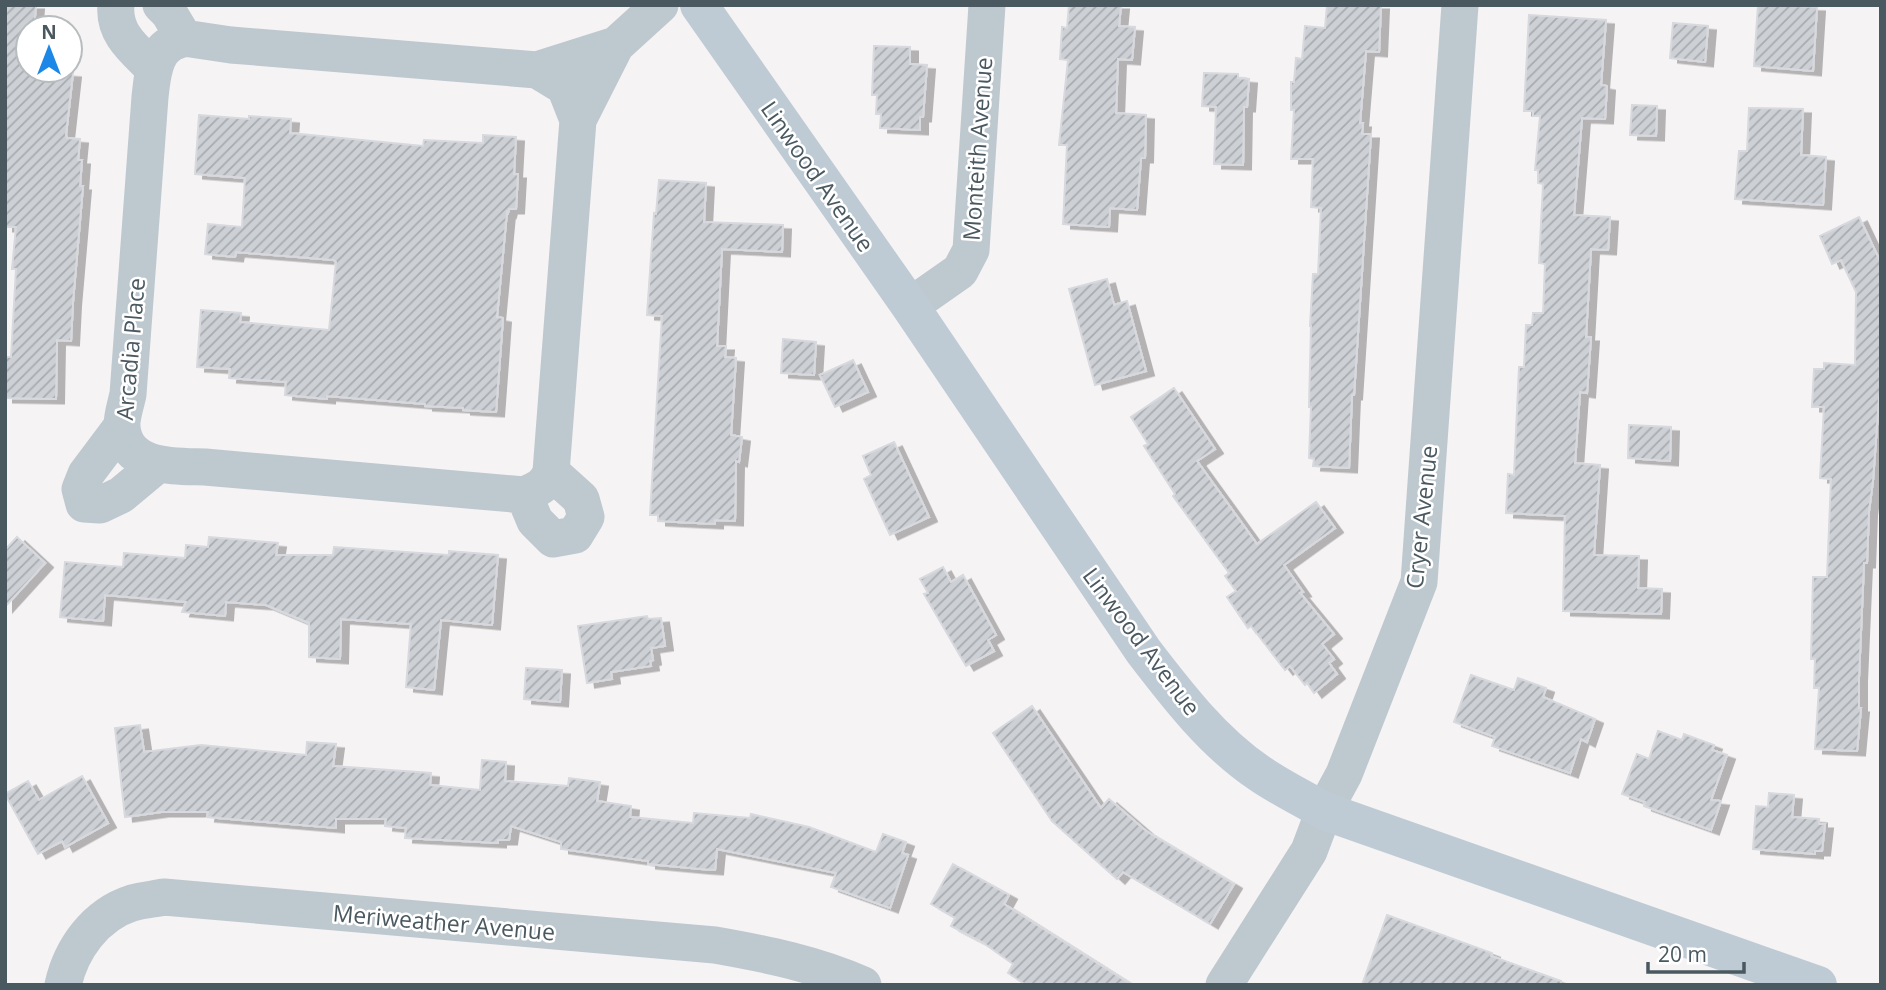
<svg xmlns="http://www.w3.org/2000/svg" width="1886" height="990" font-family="'Open Sans',sans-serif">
	<defs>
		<pattern id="building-hatch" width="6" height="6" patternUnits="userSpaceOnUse" patternTransform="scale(1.75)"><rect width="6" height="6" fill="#cdd0d5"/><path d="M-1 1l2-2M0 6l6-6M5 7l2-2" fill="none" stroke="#a8acb0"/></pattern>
		<filter id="shadow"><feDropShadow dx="8" dy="4.5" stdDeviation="0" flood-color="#0004"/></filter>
	</defs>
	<rect width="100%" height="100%" fill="#f5f3f3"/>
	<path fill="url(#building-hatch)" stroke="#d7d9de" stroke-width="2" filter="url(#shadow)" d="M 5,5 L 36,5 L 34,28 L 28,28 L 28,70 L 73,73 L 66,135 L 67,138 L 80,139 L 78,160 L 82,160 L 80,186 L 83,186 L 73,302 L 71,341 L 57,340 L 56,399 L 5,398 L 5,357 L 11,357 L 16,269 L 12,269 L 16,227 L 5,227 Z
		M 1069,5 L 1121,5 L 1119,26 L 1135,27 L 1132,60 L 1118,59 L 1116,113 L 1146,115 L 1145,158 L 1141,158 L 1137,210 L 1110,208 L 1109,227 L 1063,224 L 1067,145 L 1059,145 L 1068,60 L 1060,59 L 1062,27 L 1067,28 Z
		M 1327,5 L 1381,5 L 1379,52 L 1366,51 L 1360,123 L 1363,123 L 1362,134 L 1371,134 L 1354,395 L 1352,395 L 1349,468 L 1313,466 L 1314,459 L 1309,458 L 1311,407 L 1309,407 L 1311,326 L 1310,326 L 1313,274 L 1318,274 L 1321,208 L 1311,207 L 1313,159 L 1291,159 L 1294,110 L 1291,110 L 1291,82 L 1294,82 L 1296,58 L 1302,59 L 1305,26 L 1325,28 Z
		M 1758,5 L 1817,7 L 1813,71 L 1754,66 Z
		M 1529,15 L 1606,20 L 1601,85 L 1607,86 L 1605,119 L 1582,118 L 1574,215 L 1610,217 L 1608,250 L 1591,249 L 1586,337 L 1591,337 L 1587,393 L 1580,392 L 1575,463 L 1600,465 L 1594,555 L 1639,556 L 1638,588 L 1662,589 L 1661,614 L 1563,611 L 1565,516 L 1506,513 L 1508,474 L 1514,475 L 1519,367 L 1524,367 L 1526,325 L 1532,325 L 1533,313 L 1543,313 L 1545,264 L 1539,263 L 1543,184 L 1538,183 L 1538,170 L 1535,170 L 1540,116 L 1533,116 L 1533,111 L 1524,111 Z
		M 1673,23 L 1708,26 L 1705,62 L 1670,58 Z
		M 874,46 L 910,47 L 910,64 L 927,65 L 923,117 L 920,117 L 920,130 L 880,128 L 881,114 L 876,114 L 877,95 L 872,95 Z
		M 1204,73 L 1238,74 L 1238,78 L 1249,79 L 1247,107 L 1244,107 L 1243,165 L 1214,164 L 1216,107 L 1202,106 Z
		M 1632,105 L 1657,106 L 1656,136 L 1630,135 Z
		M 1749,108 L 1803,109 L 1801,155 L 1826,157 L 1823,205 L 1735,199 L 1739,151 L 1747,151 Z
		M 199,115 L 249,119 L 249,116 L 291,119 L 290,133 L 423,146 L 424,140 L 483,143 L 483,135 L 516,137 L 514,174 L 518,174 L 516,209 L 509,209 L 508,213 L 507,212 L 497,317 L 503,318 L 496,412 L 463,410 L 463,408 L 425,406 L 425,404 L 327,396 L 327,399 L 285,395 L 286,382 L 229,378 L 230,369 L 197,367 L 201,310 L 241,313 L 240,322 L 329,330 L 336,262 L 334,260 L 236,252 L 235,257 L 205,254 L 208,224 L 242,227 L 245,178 L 195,174 Z
		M 659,180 L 706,183 L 704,222 L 783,225 L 782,252 L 722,249 L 717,346 L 726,346 L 725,357 L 736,358 L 731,435 L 742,437 L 739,462 L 736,461 L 735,521 L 715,520 L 715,524 L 658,521 L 658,515 L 650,515 L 662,316 L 647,315 L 654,213 L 656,214 Z
		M 1859,217 L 1881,263 L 1881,390 L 1879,398 L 1873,481 L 1869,511 L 1867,563 L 1864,563 L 1859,677 L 1859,708 L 1861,708 L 1857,751 L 1815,749 L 1819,688 L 1814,688 L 1815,659 L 1811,659 L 1813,577 L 1827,577 L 1831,479 L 1820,478 L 1824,407 L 1812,407 L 1814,369 L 1824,369 L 1824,363 L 1855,365 L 1856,292 L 1841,260 L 1832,264 L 1820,236 Z
		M 1107,279 L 1114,305 L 1127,301 L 1146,371 L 1095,385 L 1069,289 Z
		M 783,339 L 816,342 L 814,375 L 781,373 Z
		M 853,360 L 868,392 L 835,407 L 820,375 Z
		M 1174,388 L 1215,449 L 1197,461 L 1257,544 L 1316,502 L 1335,528 L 1284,565 L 1303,592 L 1300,593 L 1334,634 L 1322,644 L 1334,659 L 1329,663 L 1337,674 L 1314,693 L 1307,683 L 1305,685 L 1290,666 L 1285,670 L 1251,626 L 1248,628 L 1227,597 L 1236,591 L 1225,576 L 1229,573 L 1173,496 L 1175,494 L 1144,446 L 1148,444 L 1131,417 Z
		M 1629,425 L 1671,427 L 1670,461 L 1628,458 Z
		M 894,442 L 929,517 L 890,535 L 864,479 L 871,475 L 863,456 Z
		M 17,537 L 45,563 L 5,607 L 5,550 Z
		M 209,537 L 278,543 L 276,555 L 333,555 L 334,547 L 449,555 L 449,551 L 498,555 L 492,625 L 441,620 L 434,690 L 406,687 L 411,624 L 341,619 L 340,659 L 309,657 L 309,623 L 266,605 L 226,602 L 225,616 L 182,612 L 186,602 L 105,595 L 103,621 L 60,617 L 65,562 L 123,567 L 124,553 L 185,558 L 186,545 L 208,547 Z
		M 943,567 L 951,582 L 963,575 L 996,635 L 988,640 L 994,651 L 966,666 L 924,594 L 928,593 L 920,579 Z
		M 647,616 L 648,619 L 661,618 L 665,646 L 651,648 L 653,660 L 650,661 L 651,666 L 611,672 L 612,679 L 587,683 L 578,626 Z
		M 526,668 L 562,670 L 560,702 L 524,699 Z
		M 1471,675 L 1514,690 L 1518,678 L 1546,688 L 1543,697 L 1595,719 L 1587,742 L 1581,739 L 1570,773 L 1492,746 L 1495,737 L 1454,722 Z
		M 1032,706 L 1101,808 L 1109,799 L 1146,831 L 1234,884 L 1210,924 L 1123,872 L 1117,879 L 1052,821 L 993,733 Z
		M 140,725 L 144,752 L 201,745 L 306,755 L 307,742 L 336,744 L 333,766 L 431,773 L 430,785 L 480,790 L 482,760 L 506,762 L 505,781 L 568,786 L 569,778 L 600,782 L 597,801 L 631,806 L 630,817 L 693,823 L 694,813 L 750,818 L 751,814 L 809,827 L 876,852 L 883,834 L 906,842 L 902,853 L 908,855 L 890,908 L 831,887 L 836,873 L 717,849 L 715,870 L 701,869 L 648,864 L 648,861 L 561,849 L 561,842 L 511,826 L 509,840 L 498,840 L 498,843 L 405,838 L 406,828 L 385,826 L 386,819 L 336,819 L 336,828 L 207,817 L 208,812 L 161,812 L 125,817 L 115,728 Z
		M 1658,731 L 1682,740 L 1684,734 L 1714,745 L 1712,750 L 1727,755 L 1711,800 L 1721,801 L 1711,830 L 1644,806 L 1645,802 L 1622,794 L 1637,754 L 1649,759 Z
		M 82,776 L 108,823 L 65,847 L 62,841 L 38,854 L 5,794 L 28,781 L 39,800 Z
		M 1769,793 L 1794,795 L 1792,817 L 1819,819 L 1819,824 L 1825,824 L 1822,851 L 1815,851 L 1815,854 L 1753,849 L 1756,806 L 1768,807 Z
		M 953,864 L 1009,895 L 1004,904 L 1132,985 L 1026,985 L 1008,973 L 1013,964 L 982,942 L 951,926 L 955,918 L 931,904 Z
		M 1387,915 L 1492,953 L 1491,956 L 1561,981 L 1561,985 L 1362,985 Z"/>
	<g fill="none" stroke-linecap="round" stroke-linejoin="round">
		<path stroke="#bec8cf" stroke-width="37" d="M 116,5 C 113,34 135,50 154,69
			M 161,5 L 169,13 L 184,38
			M 184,38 L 231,45 L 537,70 L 565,87 L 578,120 L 551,472 C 545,487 537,489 524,495 L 205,467 C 174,466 127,469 122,428 C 121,418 126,404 128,394 L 150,97 C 152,80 153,55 169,45 C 173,42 180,40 184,38 Z
			M 537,70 L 616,45
			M 578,120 L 616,45 L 660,5
			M 910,306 L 960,271 L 971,250 L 987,5
			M 122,426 L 86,474 L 80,489 L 84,504 L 100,505 L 121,495 L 157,465
			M 524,495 L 535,521 L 553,539 L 575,535 L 586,517 L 581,499 L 551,472
			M 63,985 C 71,949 95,915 132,903 C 142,900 154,899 164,897 L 715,945 C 766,954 816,964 863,985
			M 1224,985 L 1309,851 L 1324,811 L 1344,774 L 1419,582 L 1460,5"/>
		<path stroke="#bfcbd4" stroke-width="38" d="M 699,5 L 910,306 L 1144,652 C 1177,695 1213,742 1259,773 C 1279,787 1302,798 1324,811 L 1818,985"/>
	</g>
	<g text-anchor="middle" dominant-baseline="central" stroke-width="5" stroke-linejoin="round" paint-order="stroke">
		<g font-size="23" fill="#4a5860" stroke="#fff">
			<text transform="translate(977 149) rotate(-86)">Monteith Avenue</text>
			<text transform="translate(818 176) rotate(55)">Linwood Avenue</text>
			<text transform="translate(130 349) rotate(-85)">Arcadia Place</text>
			<text transform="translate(1421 517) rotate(-84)">Cryer Avenue</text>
			<text transform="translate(1142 641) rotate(53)">Linwood Avenue</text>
			<text transform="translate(444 922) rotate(5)">Meriweather Avenue</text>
		</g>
	</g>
	<rect width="1886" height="990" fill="none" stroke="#4a5860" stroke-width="14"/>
	<g transform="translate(49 49)"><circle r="33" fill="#ffffff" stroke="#b7bcbf" stroke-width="2"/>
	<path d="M0-5L12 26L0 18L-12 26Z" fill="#1c87e6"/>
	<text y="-10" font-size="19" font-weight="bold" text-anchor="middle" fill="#4a5860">N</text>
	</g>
	<path d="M1648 962v10h96v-10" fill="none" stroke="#4a5860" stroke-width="3.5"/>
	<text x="1658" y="962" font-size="21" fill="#4a5860" stroke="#ffffff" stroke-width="5" paint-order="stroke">20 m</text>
</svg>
